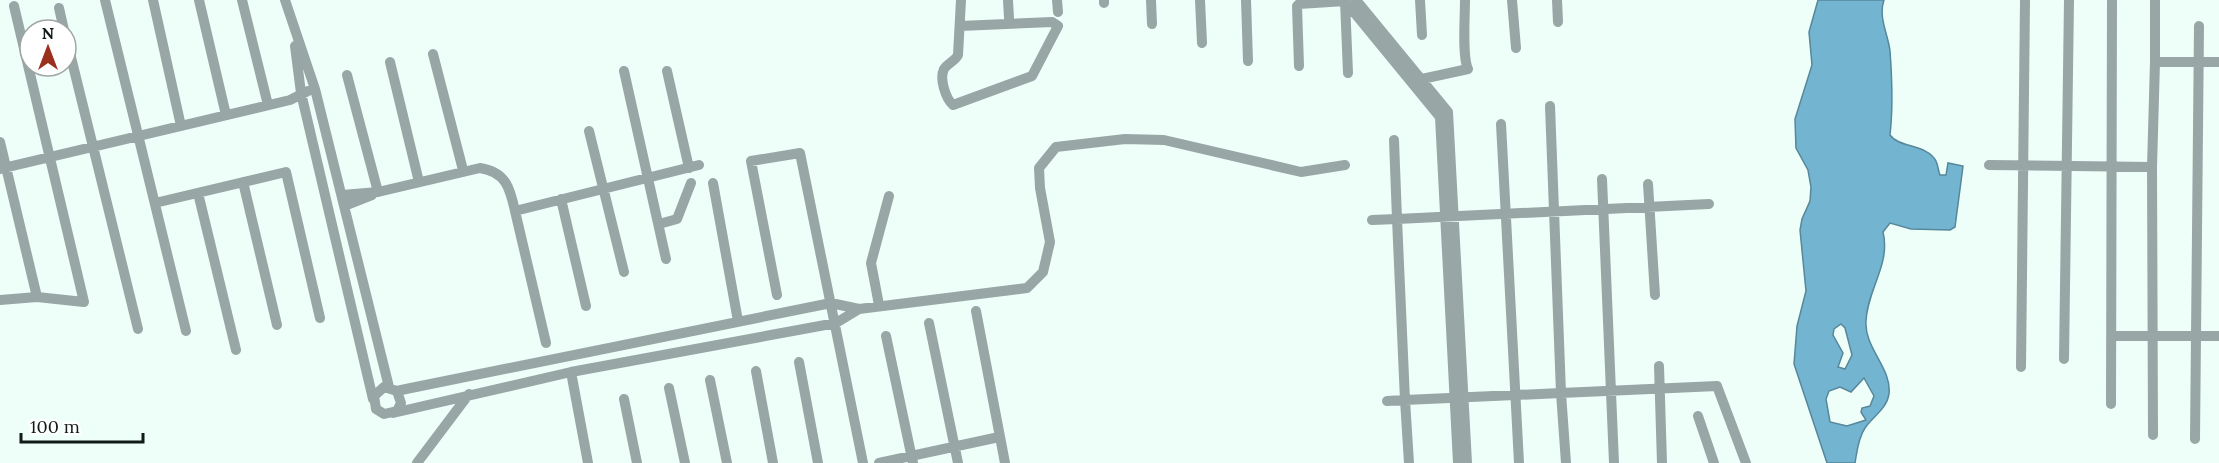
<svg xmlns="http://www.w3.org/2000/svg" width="2219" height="463" font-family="Lora,serif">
	<rect width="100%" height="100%" fill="#edfff8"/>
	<path fill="#73b5d1" stroke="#56879a" stroke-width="1.5" fill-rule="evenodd" d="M 1818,0 L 1884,0 C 1878,17 1888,34 1890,51 C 1892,78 1893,109 1890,135 C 1899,148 1927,144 1936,161 C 1938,165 1938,170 1940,175 L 1946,175 L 1948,163 L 1963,166 L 1955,227 L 1950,230 L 1911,229 L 1890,223 L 1883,232 C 1891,264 1867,290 1866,321 C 1864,348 1892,368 1889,394 C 1887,409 1872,417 1865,428 C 1858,438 1857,452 1855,463 L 1827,463 L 1794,364 L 1797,326 L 1806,291 L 1800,230 L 1802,219 L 1810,201 L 1811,187 L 1808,170 L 1796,148 L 1795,119 L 1812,65 L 1809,32 ZM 1841,324 L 1845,328 L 1852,355 L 1845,369 L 1838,367 L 1843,353 L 1833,335 L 1834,329 ZM 1864,378 L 1874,396 L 1870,406 L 1862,408 L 1861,412 L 1866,420 L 1847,426 L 1830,422 L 1826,399 L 1829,391 L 1840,387 L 1851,392 Z"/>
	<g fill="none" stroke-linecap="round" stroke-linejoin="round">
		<path stroke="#99a6a6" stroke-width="10" d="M 105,0 L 186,331
			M 153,0 L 181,126
			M 199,0 L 226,115
			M 242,0 L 268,105
			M 285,0 L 315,89 L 389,387
			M 1008,0 L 1009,18
			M 1057,0 L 1058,12
			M 1104,0 L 1104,3
			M 1151,0 L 1152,24
			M 1200,0 L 1202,43
			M 1246,0 L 1248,61
			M 1344,0 L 1440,117 L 1458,463
			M 1356,0 L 1448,112 L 1467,463
			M 1420,0 L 1422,35
			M 1512,0 L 1516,48
			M 1557,0 L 1558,22
			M 59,8 L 64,30
			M 960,26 L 1052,22 L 1058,26 L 1032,76 L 953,105 C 946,99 939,79 944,69 C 947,64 955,61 958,55 L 961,0
			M 66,37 L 138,329
			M 295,46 L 301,93 L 373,399
			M 433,54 L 463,170
			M 390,62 L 419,182
			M 2155,62 L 2155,0
			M 1299,66 L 1297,6 L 1299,4 L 1345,1 L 1348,73
			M 624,71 L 666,259
			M 667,71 L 689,168
			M 347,75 L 378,192
			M 1422,79 L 1468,69 C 1462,57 1465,17 1465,0
			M 1550,106 L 1561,393 L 1717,386 L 1746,463
			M 1501,124 L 1519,463
			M 589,131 L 624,272
			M 0,142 L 37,297
			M 1989,165 L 2152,167 L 2155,62 L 2219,62
			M 2152,167 L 2153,435
			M 0,169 L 290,100 L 308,91
			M 1602,179 L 1614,463
			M 243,182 L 277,325
			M 713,183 L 738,321
			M 1648,184 L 1655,295
			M 198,193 L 236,350
			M 342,195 L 378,192 L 480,168 C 506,172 510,188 515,211 L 699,165
			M 561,199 L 586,306
			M 155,203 L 286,172 L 320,318
			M 344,206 L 372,195
			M 515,211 L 546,343
			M 1372,220 L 1397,219 L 1394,140
			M 659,224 L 677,219 L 691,183
			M 777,295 L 751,161 L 800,153 L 863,463
			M 0,300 L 37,297 L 84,302 L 14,6
			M 879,305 L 871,263 L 889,196
			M 976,311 L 1005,463
			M 929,323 L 958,463
			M 886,336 L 913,463
			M 2111,336 L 2219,336
			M 2064,359 L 2069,0
			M 799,362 L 818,463
			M 1659,366 L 1662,463
			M 2021,367 L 2025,0
			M 756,371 L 773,463
			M 571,372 L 588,463
			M 710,380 L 727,463
			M 669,388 L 685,463
			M 397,391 L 401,403 L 397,411 L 384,414 L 376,409 L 374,396 L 384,387 L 397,391 L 406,389 L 831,303 L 859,309
			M 624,399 L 637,463
			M 1387,401 L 1405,400 L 1409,463
			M 2111,404 L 2112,0
			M 393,413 L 571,372 L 836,323 L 859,309 L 1027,288 L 1043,272 L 1050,242 L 1040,188 L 1039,168 L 1056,147 L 1125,139 L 1164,140 L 1301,172 L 1345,165
			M 1698,416 L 1714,463
			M 2195,439 L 2199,26
			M 417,463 L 469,394
			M 879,463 L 999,437
			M 1566,463 L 1561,393 L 1405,400 L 1397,219 L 1709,204"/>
	</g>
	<g transform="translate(48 48)"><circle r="28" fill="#ffffff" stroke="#a0a4a3" stroke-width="1.5"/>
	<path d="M0-4.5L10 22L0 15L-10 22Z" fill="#9a301d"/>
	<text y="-9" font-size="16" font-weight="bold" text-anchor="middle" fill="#111b18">N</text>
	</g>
	<path d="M21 433v9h122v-9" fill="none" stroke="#111b18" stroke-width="3"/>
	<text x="30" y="433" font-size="18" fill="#111b18" stroke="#ffffff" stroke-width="4.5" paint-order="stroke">100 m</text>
</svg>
